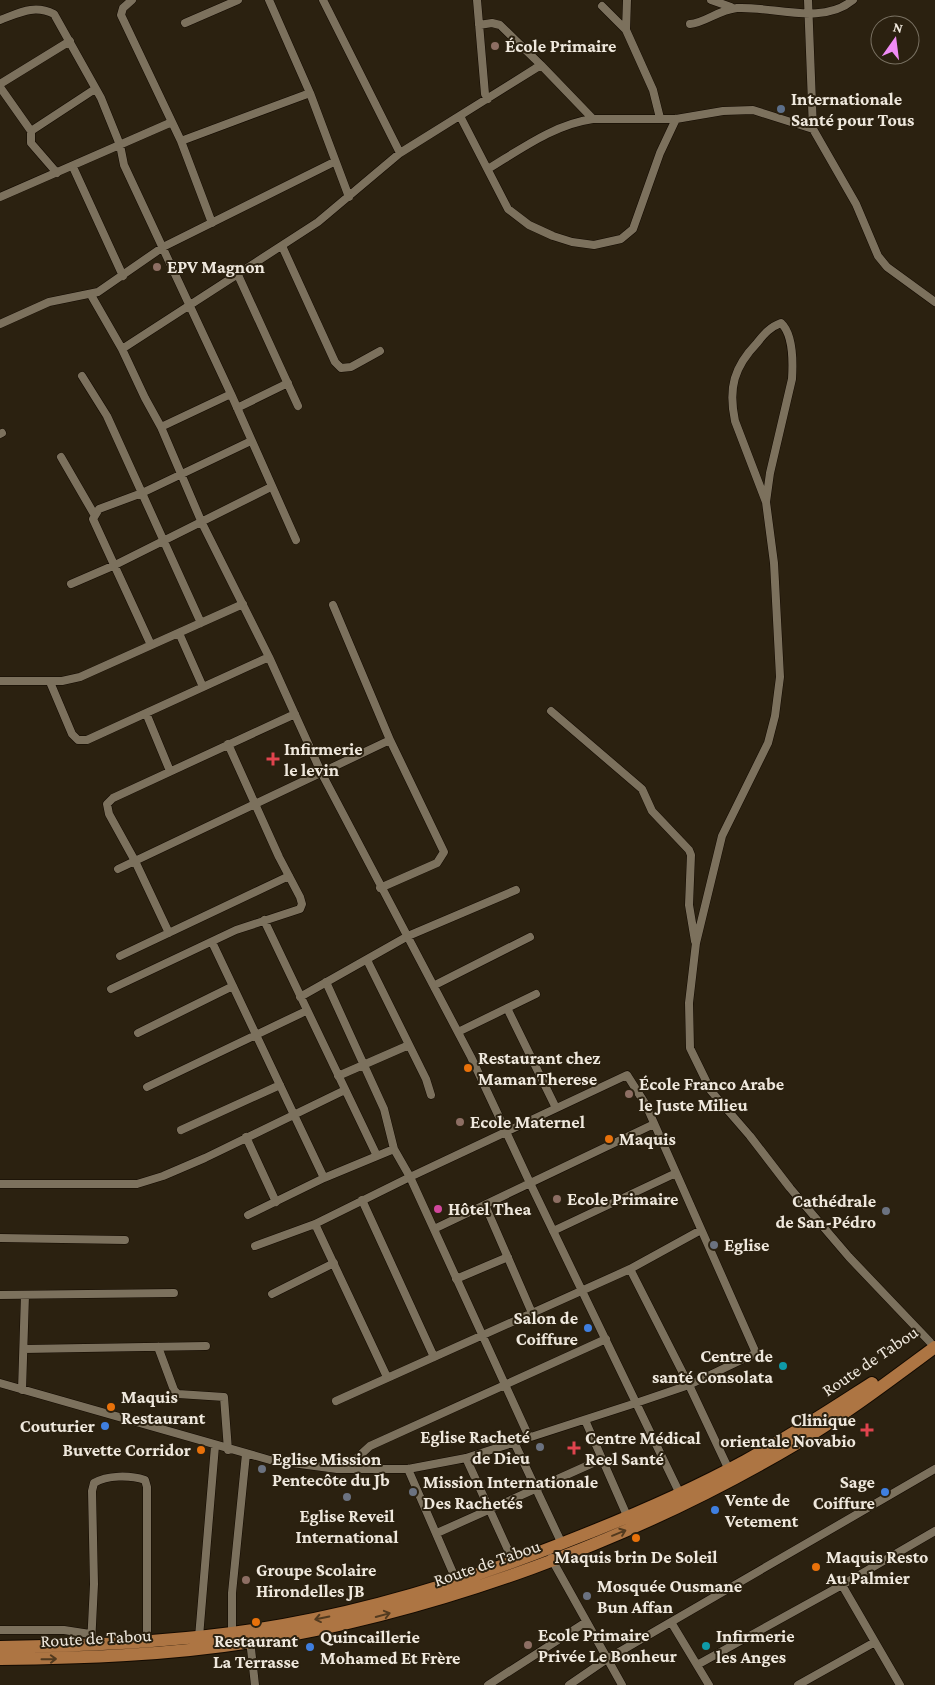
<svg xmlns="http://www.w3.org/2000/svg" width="935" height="1685" font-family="'Crimson Pro',serif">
	<rect width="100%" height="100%" fill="#2b2110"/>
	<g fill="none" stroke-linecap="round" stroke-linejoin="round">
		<g stroke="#130a00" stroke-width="9">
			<path id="minor" d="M 132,0 L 123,8 L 121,15 L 181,141 L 212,223
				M 269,0 L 310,93 L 349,197
				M 323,0 L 400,153 L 541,65 L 500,25 L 492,23 L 479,25
				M 477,0 L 485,94 L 488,99
				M 627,0 L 626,30 L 653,90 L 660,118
				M 711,0 L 731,7
				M 808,0 L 813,129 L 856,204 L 878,256 L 887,267 L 935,302
				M 602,6 L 626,30
				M 0,20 C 19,13 34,4 54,14 L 101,98 L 120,145 L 124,165 L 231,394 L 161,427 L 202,523 L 269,657 L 321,772 L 471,1057 L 530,1183 L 680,1494
				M 185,23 L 238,0
				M 690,24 C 705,23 718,10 737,8 C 773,6 822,26 853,0
				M 541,65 L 593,119 L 676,119 L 723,111 L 753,110 L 813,129
				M 0,84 L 70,41
				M 0,87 L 31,131 L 31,143 L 57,173
				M 460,116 L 508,209 L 529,225 L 553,236 L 572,242 L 594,245 L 621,239 L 633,229 L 660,153 L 676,119
				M 31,131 L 95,89
				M 181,141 L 310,93
				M 73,167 L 123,276
				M 488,169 C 521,149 555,124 593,119
				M 0,197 L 172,122
				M 282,246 L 335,362 L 341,368 L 351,367 L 380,351
				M 238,275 L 298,406
				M 91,295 L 122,349 L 145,398 L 161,427
				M 0,324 L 49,302 L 98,292 L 163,247 L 334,162
				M 122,349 L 318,222 L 400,153
				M 82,376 L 107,416 L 201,623
				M 231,394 L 296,540
				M 237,408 L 288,383
				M 0,434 L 2,433
				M 61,457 L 94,514
				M 766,502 L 770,473 L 792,379 C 793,363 793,334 781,323 C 770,327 764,334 757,343 C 734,367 728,388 735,421 L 766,502 L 774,563 L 780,677 L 775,716 L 768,743 L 722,836 L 696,943 L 689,1003 L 690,1048 L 711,1091 L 750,1136 L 790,1188 L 849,1257 L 930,1342
				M 71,584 L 115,565 L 271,487
				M 179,633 L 203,687
				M 151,645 L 93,519 L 99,509 L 142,493 L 251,441
				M 0,681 L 62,681 L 80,677 L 243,604
				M 50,682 L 72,734 L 78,740 L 87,740 L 269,657
				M 551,711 L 642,789 L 652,811 L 689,850 L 691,855 L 689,905 L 695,941
				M 146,713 L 170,771
				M 118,869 L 390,740 L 333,605
				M 380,888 L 437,863 L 444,852 L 390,740
				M 264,920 L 377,1156
				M 169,933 L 135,861 L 109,814 L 107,804 L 113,798 L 295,714
				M 212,942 L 324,1178
				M 120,956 L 289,876
				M 367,960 L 426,1079 L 431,1095
				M 326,982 L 384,1109 L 394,1149 L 410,1177 L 529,1437
				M 435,985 L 530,937
				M 111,989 L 236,930 L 300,909 L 302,904 L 300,897 L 279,857 L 228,744
				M 300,997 L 408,936 L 516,890
				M 507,1008 L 556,1108
				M 458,1032 L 536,994
				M 138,1033 L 233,986
				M 338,1076 L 409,1045
				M 147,1087 L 306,1011
				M 181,1130 L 280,1085
				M 246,1137 L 276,1202
				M 0,1184 L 137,1184 L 163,1176 L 205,1158 L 345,1090
				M 362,1200 L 434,1357
				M 485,1205 L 532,1313
				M 248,1215 L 324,1178 L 394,1149
				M 315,1224 L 387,1377
				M 434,1229 L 654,1124
				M 553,1231 L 676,1173
				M 0,1238 L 125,1240
				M 630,1269 L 689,1385 L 729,1470
				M 456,1279 L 508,1257
				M 272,1294 L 334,1263
				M 0,1295 L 174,1293
				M 158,1347 L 174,1390 L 178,1394 L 224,1397 L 228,1450
				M 24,1349 L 206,1346
				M 0,1383 L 270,1460 L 337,1469 L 408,1469 L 466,1458 L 636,1403 L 689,1385 L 756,1353 L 646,1105 L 627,1075 L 410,1177 L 315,1224 L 255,1246
				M 22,1390 L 25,1295
				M 336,1401 L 630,1269 L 701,1230
				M 585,1420 L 628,1518
				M 514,1442 L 562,1544
				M 466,1458 L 514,1563
				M 346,1468 L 370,1446 L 606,1339
				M 408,1469 L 457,1582
				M 437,1533 L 602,1459
				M 551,1558 L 622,1685
				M 842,1585 L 900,1685
				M 671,1622 L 709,1685
				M 0,1630 L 64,1630 L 90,1634
				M 232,1633 L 232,1593 L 246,1454
				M 199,1637 L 215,1446
				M 250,1640 L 255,1685
				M 91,1645 L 94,1584 L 92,1491 L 94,1483 C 107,1475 130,1475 145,1480 L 147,1487 L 147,1641
				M 697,1665 L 842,1585 L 935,1531
				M 488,1685 L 586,1622
				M 569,1685 L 607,1659 L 935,1469
				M 798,1685 L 875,1642"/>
		</g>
		<g stroke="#130a00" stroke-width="14">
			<path id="primary" d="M 0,1647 C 78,1646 155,1643 232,1633 C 346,1618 456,1585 563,1543 C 625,1519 686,1493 745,1461 C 789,1437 830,1410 872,1383
				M 0,1659 C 84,1658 169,1655 251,1642 C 437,1612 632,1541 794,1445 C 843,1416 889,1381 935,1347"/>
		</g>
		<use href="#minor" stroke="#7c715d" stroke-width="8"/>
		<use href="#primary" stroke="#ad7543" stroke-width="12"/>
	</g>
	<defs><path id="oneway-shaft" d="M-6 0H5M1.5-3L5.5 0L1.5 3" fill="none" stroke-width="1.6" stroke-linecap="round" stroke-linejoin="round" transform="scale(1.25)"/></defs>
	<g stroke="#523a1f">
		<use href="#oneway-shaft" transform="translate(619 1533) rotate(-22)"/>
		<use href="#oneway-shaft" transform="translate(383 1615) rotate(-15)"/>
		<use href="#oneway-shaft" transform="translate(322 1618) rotate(168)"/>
		<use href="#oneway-shaft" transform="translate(49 1659) rotate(-1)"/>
	</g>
	<g fill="#8d6e63" stroke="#2b2110" stroke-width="2">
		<circle cx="495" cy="46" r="5"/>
		<circle cx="157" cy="267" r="5"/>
		<circle cx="629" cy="1094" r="5"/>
		<circle cx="460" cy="1122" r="5"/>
		<circle cx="557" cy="1199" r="5"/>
		<circle cx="246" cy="1580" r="5"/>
		<circle cx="528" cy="1645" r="5"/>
	</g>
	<circle fill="#5c6f8a" stroke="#2b2110" stroke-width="2" cx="781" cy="109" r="5"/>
	<g fill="#e0444e" stroke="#2b2110" stroke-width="2">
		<path d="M270.5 751.5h5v5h5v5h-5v5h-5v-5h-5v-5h5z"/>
		<path d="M864.5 1422.5h5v5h5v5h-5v5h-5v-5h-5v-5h5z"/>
		<path d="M571.5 1440.5h5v5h5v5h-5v5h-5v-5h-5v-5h5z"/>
	</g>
	<g fill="#e8710a" stroke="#2b2110" stroke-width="2">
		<circle cx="468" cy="1068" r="5"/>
		<circle cx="609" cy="1139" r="5"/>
		<circle cx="111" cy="1407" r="5"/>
		<circle cx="201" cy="1450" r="5"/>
		<circle cx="636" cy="1538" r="5"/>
		<circle cx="816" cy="1567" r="5"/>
		<circle cx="256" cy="1622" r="5"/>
	</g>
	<circle fill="#d1479c" stroke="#2b2110" stroke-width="2" cx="438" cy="1209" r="5"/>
	<g fill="#6b7280" stroke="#2b2110" stroke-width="2">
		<circle cx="886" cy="1211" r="5"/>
		<circle cx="714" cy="1245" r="5"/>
		<circle cx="540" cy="1447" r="5"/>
		<circle cx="262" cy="1469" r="5"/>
		<circle cx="413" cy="1492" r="5"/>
		<circle cx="347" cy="1497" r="5"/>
		<circle cx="587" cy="1596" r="5"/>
	</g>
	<g fill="#3f7fe0" stroke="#2b2110" stroke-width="2">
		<circle cx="588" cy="1328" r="5"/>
		<circle cx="105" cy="1426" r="5"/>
		<circle cx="885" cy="1492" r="5"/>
		<circle cx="715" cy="1510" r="5"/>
		<circle cx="310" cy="1647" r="5"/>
	</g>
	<g fill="#0f9aa8" stroke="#2b2110" stroke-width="2">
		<circle cx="783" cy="1366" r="5"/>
		<circle cx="706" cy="1646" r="5"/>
	</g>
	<g text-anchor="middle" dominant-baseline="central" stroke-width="4" stroke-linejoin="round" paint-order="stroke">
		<g font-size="18" font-weight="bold" fill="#efe8dd" stroke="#2b2110" text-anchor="start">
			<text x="505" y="46">École Primaire</text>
			<text x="791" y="99">Internationale<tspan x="791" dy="21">Santé pour Tous</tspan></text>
			<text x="167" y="267">EPV Magnon</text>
			<text x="284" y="749">Infirmerie<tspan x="284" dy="21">le levin</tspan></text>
			<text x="478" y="1058">Restaurant chez<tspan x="478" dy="21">MamanTherese</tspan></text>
			<text x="639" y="1084">École Franco Arabe<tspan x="639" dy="21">le Juste Milieu</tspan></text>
			<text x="470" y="1122">Ecole Maternel</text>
			<text x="619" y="1139">Maquis</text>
			<text x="567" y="1199">Ecole Primaire</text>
			<text x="876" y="1201" text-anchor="end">Cathédrale<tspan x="876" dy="21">de San-Pédro</tspan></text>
			<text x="448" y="1209">Hôtel Thea</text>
			<text x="724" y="1245">Eglise</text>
			<text x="578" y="1318" text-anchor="end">Salon de<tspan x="578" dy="21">Coiffure</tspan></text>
			<text x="773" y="1356" text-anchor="end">Centre de<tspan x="773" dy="21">santé Consolata</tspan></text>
			<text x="121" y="1397">Maquis<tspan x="121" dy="21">Restaurant</tspan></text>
			<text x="856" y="1420" text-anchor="end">Clinique<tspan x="856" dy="21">orientale Novabio</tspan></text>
			<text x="95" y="1426" text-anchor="end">Couturier</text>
			<text x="530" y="1437" text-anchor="end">Eglise Racheté<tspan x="530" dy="21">de Dieu</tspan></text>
			<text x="585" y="1438">Centre Médical<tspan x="585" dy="21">Reel Santé</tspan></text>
			<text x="191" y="1450" text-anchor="end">Buvette Corridor</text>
			<text x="272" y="1459">Eglise Mission<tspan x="272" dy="21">Pentecôte du Jb</tspan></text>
			<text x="423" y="1482">Mission Internationale<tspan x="423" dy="21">Des Rachetés</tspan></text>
			<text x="875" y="1482" text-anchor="end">Sage<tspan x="875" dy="21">Coiffure</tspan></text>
			<text x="725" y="1500">Vente de<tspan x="725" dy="21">Vetement</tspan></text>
			<text x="347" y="1516" text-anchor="middle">Eglise Reveil<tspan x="347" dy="21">International</tspan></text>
			<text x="636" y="1557" text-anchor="middle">Maquis brin De Soleil</text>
			<text x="826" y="1557">Maquis Resto<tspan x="826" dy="21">Au Palmier</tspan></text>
			<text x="256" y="1570">Groupe Scolaire<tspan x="256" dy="21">Hirondelles JB</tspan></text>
			<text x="597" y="1586">Mosquée Ousmane<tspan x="597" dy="21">Bun Affan</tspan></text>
			<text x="538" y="1635">Ecole Primaire<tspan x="538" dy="21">Privée Le Bonheur</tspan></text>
			<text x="716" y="1636">Infirmerie<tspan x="716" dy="21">les Anges</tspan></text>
			<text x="320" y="1637">Quincaillerie<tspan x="320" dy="21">Mohamed Et Frère</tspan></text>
			<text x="256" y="1641" text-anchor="middle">Restaurant<tspan x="256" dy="21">La Terrasse</tspan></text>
		</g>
		<g font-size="18" fill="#efe8dd" stroke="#2b2110">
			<text transform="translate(870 1361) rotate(-34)">Route de Tabou</text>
			<text transform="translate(487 1563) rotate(-19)">Route de Tabou</text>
			<text transform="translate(96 1638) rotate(-3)">Route de Tabou</text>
		</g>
	</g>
	<g transform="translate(895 40) rotate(14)"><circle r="24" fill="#2b2110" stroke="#797162"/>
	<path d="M0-4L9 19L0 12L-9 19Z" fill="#f08bf5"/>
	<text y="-8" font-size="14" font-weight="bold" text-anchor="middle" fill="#efe8dd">N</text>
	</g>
</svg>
